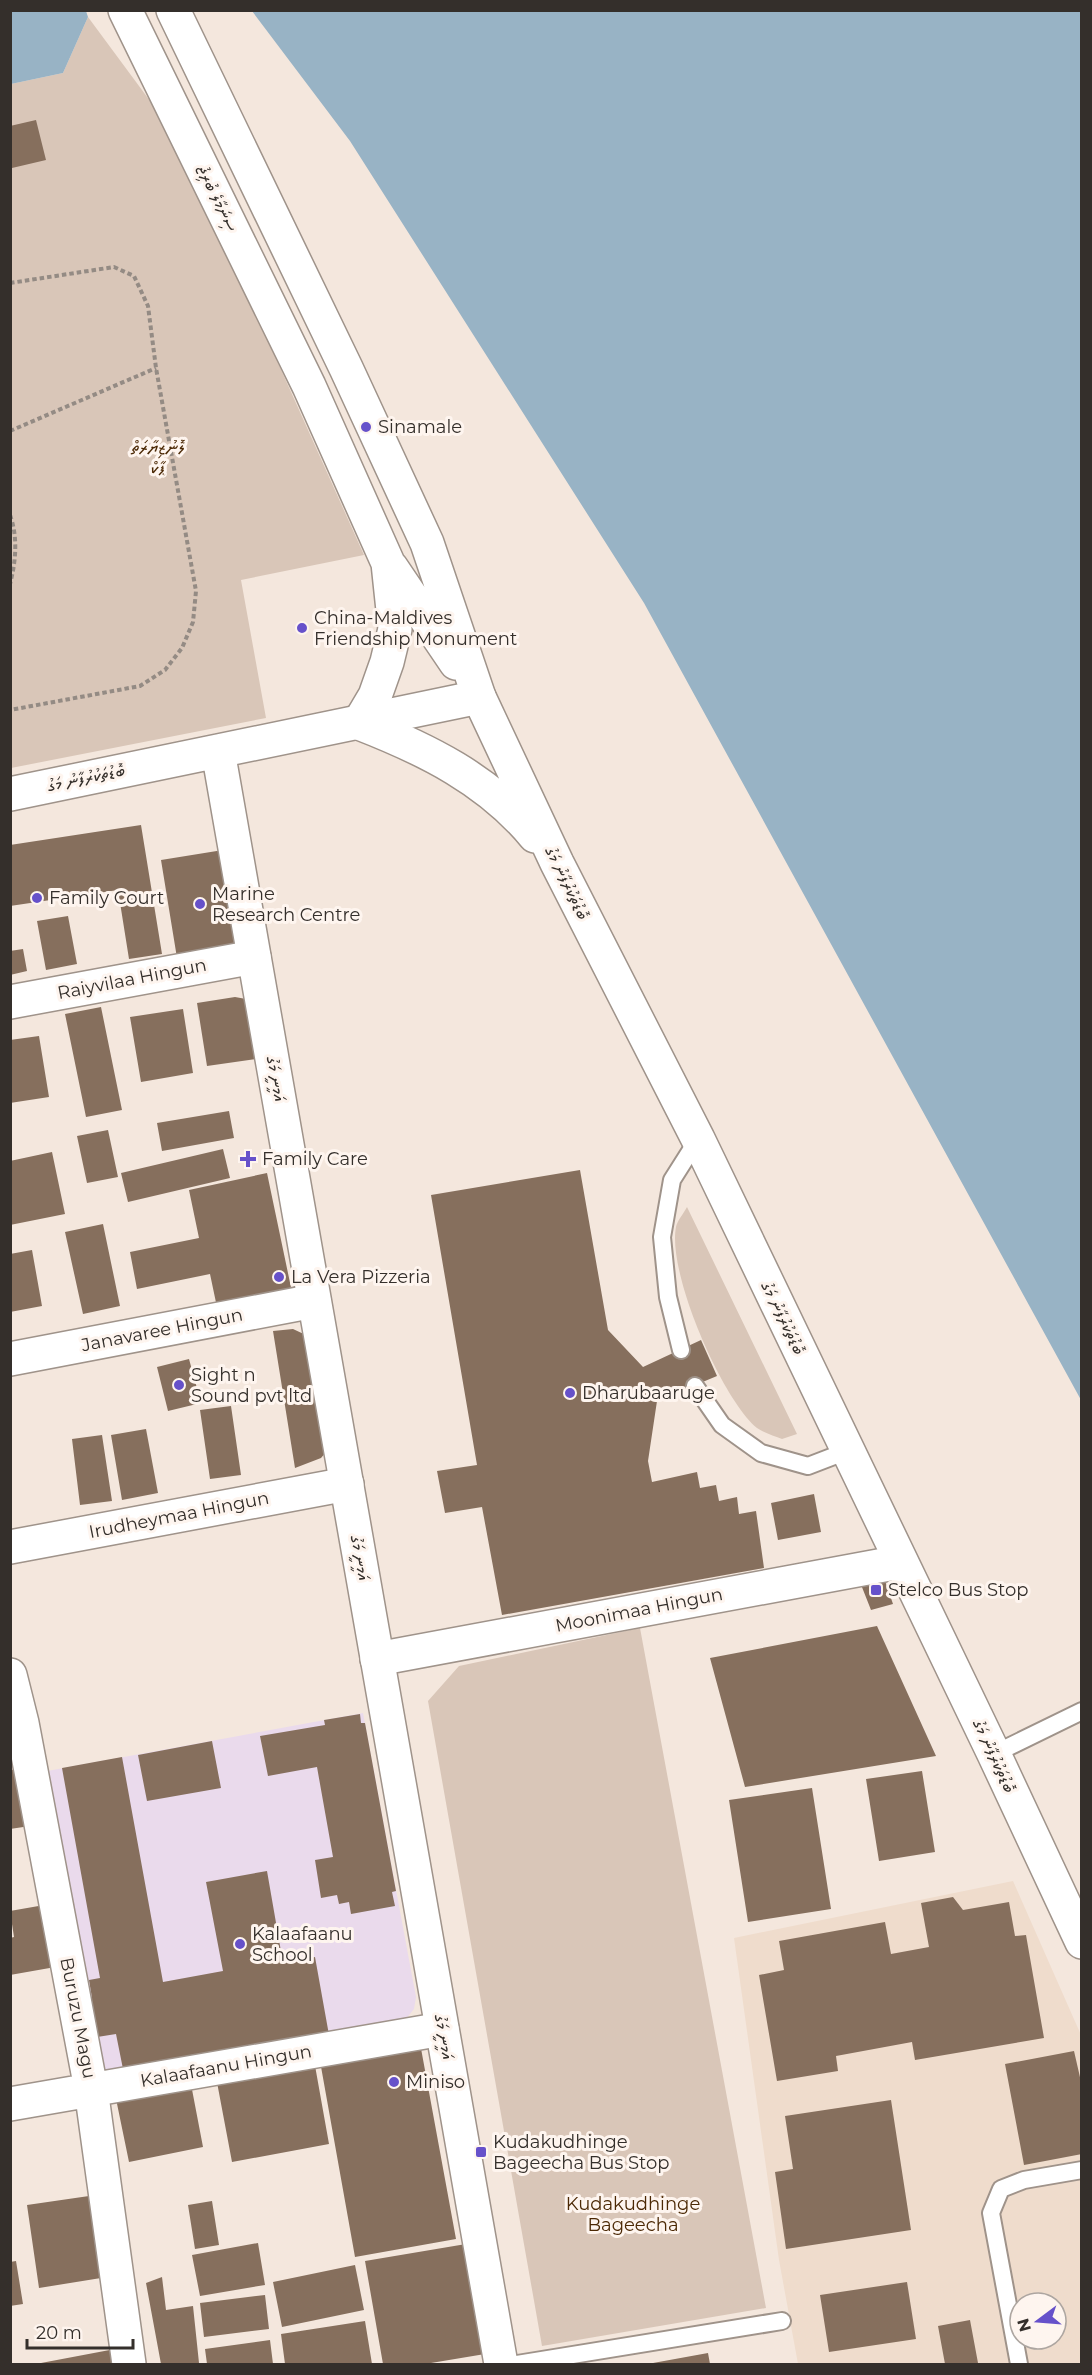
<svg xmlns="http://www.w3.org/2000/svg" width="1092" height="2375" font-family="Montserrat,'Noto Sans Thaana',sans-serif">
	<rect width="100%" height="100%" fill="#f4e7dd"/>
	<path fill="#eadaec" d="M 363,1713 L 416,1997 L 414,2009 L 405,2020 L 98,2078 L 42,1772 Z"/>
	<path fill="#efdccc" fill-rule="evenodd" d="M 1013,1881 L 1081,2035 L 1081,2364 L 798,2364 L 779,2260 L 734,1938 ZM 1020,2303 L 1056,2303 L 1056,2339 L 1020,2339 Z"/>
	<path fill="#d9c6b8" d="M 88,17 L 207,178 L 215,222 L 364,555 L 241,580 L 266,718 L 11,768 L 11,84 L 63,73 Z
		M 687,1207 L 797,1434 L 782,1439 C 775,1436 764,1433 757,1428 C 722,1399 667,1273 676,1227 C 677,1221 684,1213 687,1207 Z
		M 640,1628 L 766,2308 L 542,2346 L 428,1701 L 459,1666 Z"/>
	<path fill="#98b3c5" d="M 11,10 L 86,11 L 88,17 L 63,73 L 11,84 Z
		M 252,11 L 1081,11 L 1081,1400 L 644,603 L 350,141 Z"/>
	<path fill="#866f5d" d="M 36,120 L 46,160 L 12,168 L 10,126 Z
		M 141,825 L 162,954 L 129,959 L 118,890 L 10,906 L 10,845 Z
		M 223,850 L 239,947 L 177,958 L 161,860 Z
		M 68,916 L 77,964 L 46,970 L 37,921 Z
		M 23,949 L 27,971 L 10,975 L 10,951 Z
		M 235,997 L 246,999 L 263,1058 L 207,1066 L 197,1003 Z
		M 101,1007 L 122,1110 L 86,1117 L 65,1014 Z
		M 183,1009 L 193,1073 L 141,1082 L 130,1017 Z
		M 39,1036 L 49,1097 L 10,1103 L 10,1040 Z
		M 229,1111 L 234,1138 L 162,1151 L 157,1123 Z
		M 108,1130 L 118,1177 L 87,1183 L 77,1136 Z
		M 223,1149 L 230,1178 L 128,1202 L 121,1173 Z
		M 52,1152 L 65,1214 L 10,1225 L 10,1161 Z
		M 580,1170 L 608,1330 L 643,1367 L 701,1340 L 717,1376 L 657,1401 L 648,1461 L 652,1482 L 697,1472 L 700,1488 L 716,1485 L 719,1501 L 737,1497 L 739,1514 L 756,1511 L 764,1568 L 502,1615 L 482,1507 L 445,1513 L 437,1471 L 477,1465 L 431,1195 Z
		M 267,1173 L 293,1297 L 218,1312 L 210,1274 L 137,1289 L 130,1252 L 199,1238 L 189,1190 Z
		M 103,1224 L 120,1306 L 83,1314 L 65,1232 Z
		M 32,1250 L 42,1306 L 10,1312 L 10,1254 Z
		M 293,1329 L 308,1336 L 337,1439 L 321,1458 L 295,1468 L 273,1331 Z
		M 189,1359 L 201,1403 L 168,1411 L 157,1367 Z
		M 231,1406 L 241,1475 L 210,1479 L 200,1410 Z
		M 146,1429 L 158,1493 L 122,1500 L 111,1435 Z
		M 102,1435 L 112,1501 L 80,1505 L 72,1439 Z
		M 814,1494 L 821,1532 L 778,1540 L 771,1503 Z
		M 882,1572 L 893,1604 L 871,1610 L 858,1577 Z
		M 877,1626 L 936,1756 L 745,1787 L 710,1658 Z
		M 360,1714 L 361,1723 L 365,1723 L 396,1891 L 392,1892 L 395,1906 L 351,1914 L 349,1902 L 339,1904 L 337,1895 L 321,1898 L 315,1860 L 333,1857 L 317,1767 L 268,1776 L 260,1736 L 325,1725 L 324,1720 Z
		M 212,1741 L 221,1788 L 147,1801 L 138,1755 Z
		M 122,1757 L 163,1982 L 223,1971 L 206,1882 L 267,1871 L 283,1963 L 315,1957 L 329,2035 L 124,2074 L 116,2034 L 91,2038 L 84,2000 L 92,1998 L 89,1980 L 100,1978 L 62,1768 Z
		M 21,1769 L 30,1826 L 10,1829 L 10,1770 Z
		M 922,1771 L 935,1852 L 879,1861 L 866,1779 Z
		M 812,1788 L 831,1909 L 748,1922 L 729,1800 Z
		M 953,1897 L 963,1910 L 1009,1902 L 1015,1936 L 1026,1935 L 1044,2038 L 915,2060 L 912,2042 L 836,2056 L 838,2071 L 777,2081 L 759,1975 L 784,1970 L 779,1941 L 885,1922 L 891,1954 L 929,1947 L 921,1903 Z
		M 50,1904 L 61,1966 L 10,1975 L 10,1938 L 14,1937 L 10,1911 Z
		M 420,2043 L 456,2239 L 355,2257 L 320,2061 Z
		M 1074,2051 L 1082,2086 L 1082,2154 L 1024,2165 L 1005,2064 Z
		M 314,2060 L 329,2144 L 232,2162 L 216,2077 Z
		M 190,2079 L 203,2147 L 129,2162 L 115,2094 Z
		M 891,2100 L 911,2230 L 786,2249 L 775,2172 L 793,2169 L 785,2116 Z
		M 89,2196 L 101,2278 L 39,2288 L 27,2205 Z
		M 212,2201 L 219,2245 L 195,2249 L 188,2205 Z
		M 258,2243 L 265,2285 L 200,2296 L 192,2255 Z
		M 466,2244 L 485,2354 L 425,2364 L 383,2364 L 365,2261 Z
		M 16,2261 L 23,2304 L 10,2306 L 10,2262 Z
		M 355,2265 L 364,2310 L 282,2327 L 273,2282 Z
		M 162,2277 L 166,2310 L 193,2306 L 199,2363 L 161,2364 L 146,2283 Z
		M 907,2282 L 916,2339 L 829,2352 L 820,2295 Z
		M 265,2295 L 269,2329 L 204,2337 L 200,2303 Z
		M 970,2320 L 978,2363 L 945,2364 L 938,2326 Z
		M 365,2321 L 372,2364 L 285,2364 L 281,2334 Z
		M 270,2340 L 273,2364 L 207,2364 L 205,2349 Z
		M 115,2349 L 118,2364 L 41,2364 L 41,2363 Z
		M 708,2353 L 710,2364 L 653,2364 L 653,2363 Z"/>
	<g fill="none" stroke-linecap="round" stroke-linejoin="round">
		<g stroke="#9f938a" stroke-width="20">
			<path id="lane" d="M 681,1350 L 668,1297 L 662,1237 L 672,1180 L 698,1139
				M 695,1386 L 722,1425 L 761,1453 L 808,1466 L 847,1451
				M 994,1754 L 1082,1711
				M 517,2364 L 782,2321
				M 1019,2364 L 991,2213 L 1001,2189 L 1024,2180 L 1082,2170"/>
		</g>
		<g stroke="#9f938a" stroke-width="36">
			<path id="street" d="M 10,1002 L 254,957
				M 10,1359 L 314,1301
				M 10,1547 L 347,1484
				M 377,1659 L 900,1562
				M 10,1675 L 22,1723 L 91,2089 L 129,2364
				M 10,2104 L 442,2029"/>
		</g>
		<g stroke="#9f938a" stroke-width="36">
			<path id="secondary" d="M 218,751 L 501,2364
				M 10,794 L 479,697"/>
		</g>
		<g stroke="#9f938a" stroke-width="36">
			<path id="primary" d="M 125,10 L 309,386 L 388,563 L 395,629 L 387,662 L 375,696 L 359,723 C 426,749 489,780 535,836
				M 173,10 L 346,368 L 427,543 L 479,697 L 557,863 L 698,1139 L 994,1754 L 1082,1942
				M 391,567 L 456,663"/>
		</g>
		<path stroke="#948b84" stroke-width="4" stroke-dasharray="4.5 3" stroke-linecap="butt" d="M 10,283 L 114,267 L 134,276 L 148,306 L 156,368 L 196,591 L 193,622 L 182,648 L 165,670 L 140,686 L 10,710
			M 10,431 L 156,368
			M 10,515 C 18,537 16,561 10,584"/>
		<use href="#lane" stroke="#fff" stroke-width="16"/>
		<use href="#street" stroke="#fff" stroke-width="33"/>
		<use href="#secondary" stroke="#fff" stroke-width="33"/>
		<use href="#primary" stroke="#fff" stroke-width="33"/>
	</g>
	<g fill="#6651ca" stroke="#fef5ef" stroke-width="2">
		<circle cx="366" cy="427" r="6"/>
		<circle cx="302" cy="628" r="6"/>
		<circle cx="37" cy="898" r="6"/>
		<circle cx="200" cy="904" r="6"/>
		<path d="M245 1150h6v6h6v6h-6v6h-6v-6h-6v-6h6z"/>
		<circle cx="279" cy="1277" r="6"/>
		<circle cx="179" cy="1385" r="6"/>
		<circle cx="570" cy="1393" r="6"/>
		<rect x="870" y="1584" width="12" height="12" rx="3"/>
		<circle cx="240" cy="1944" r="6"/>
		<circle cx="394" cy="2082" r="6"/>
		<rect x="475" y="2146" width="12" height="12" rx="3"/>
	</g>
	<g text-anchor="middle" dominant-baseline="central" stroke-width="6" stroke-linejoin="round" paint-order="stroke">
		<g font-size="18" fill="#342f2b" stroke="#fef5ef">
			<text transform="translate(217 198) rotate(64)">ސިނަމާލެ ބުރިޖު</text>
			<text transform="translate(86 778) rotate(-12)">ބޮޑުތަކުރުފާނު މަގު</text>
			<text transform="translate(567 883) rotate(64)">ބޮޑުތަކުރުފާނު މަގު</text>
			<text transform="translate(132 979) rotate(-11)">Raiyvilaa Hingun</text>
			<text transform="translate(276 1079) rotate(80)">އަމީނީ މަގު</text>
			<text transform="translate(783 1318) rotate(64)">ބޮޑުތަކުރުފާނު މަގު</text>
			<text transform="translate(162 1330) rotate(-11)">Janavaree Hingun</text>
			<text transform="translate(179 1515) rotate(-11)">Irudheymaa Hingun</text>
			<text transform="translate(360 1558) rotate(80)">އަމީނީ މަގު</text>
			<text transform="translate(639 1610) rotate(-11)">Moonimaa Hingun</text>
			<text transform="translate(994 1756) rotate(65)">ބޮޑުތަކުރުފާނު މަގު</text>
			<text transform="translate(78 2018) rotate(79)">Buruzu Magu</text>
			<text transform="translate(444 2037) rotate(80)">އަމީނީ މަގު</text>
			<text transform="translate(226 2066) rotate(-10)">Kalaafaanu Hingun</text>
		</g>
		<g font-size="18" fill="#342f2b" stroke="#fef5ef" text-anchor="start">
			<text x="378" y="427">Sinamale</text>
			<text x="314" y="618">China-Maldives<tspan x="314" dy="21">Friendship Monument</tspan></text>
			<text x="212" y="894">Marine<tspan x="212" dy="21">Research Centre</tspan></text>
			<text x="49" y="898">Family Court</text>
			<text x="262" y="1159">Family Care</text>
			<text x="291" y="1277">La Vera Pizzeria</text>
			<text x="191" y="1375">Sight n<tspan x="191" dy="21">Sound pvt ltd</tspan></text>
			<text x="582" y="1393">Dharubaaruge</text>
			<text x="888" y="1590">Stelco Bus Stop</text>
			<text x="252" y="1934">Kalaafaanu<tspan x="252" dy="21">School</tspan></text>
			<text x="406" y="2082">Miniso</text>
			<text x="493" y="2142">Kudakudhinge<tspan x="493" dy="21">Bageecha Bus Stop</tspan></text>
		</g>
		<g font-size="18" fill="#4b2804" stroke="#fef5ef">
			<text x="158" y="447">ލޮނުޒިޔާރަތް<tspan x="158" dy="21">ޕާކް</tspan></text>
			<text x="633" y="2204">Kudakudhinge<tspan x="633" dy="21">Bageecha</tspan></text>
		</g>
	</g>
	<rect width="1092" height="2375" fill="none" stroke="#342f2b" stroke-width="24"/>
	<g transform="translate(1038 2321) rotate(254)"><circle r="28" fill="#fef5ef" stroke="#ada6a1" stroke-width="1.5"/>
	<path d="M0-4.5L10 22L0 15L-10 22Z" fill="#6651ca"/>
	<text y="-9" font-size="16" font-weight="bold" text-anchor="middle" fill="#342f2b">N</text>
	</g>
	<path d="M27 2339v9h106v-9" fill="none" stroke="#342f2b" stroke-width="3"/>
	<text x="36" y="2339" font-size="18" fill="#342f2b" stroke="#fef5ef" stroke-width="4.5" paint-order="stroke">20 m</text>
</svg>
